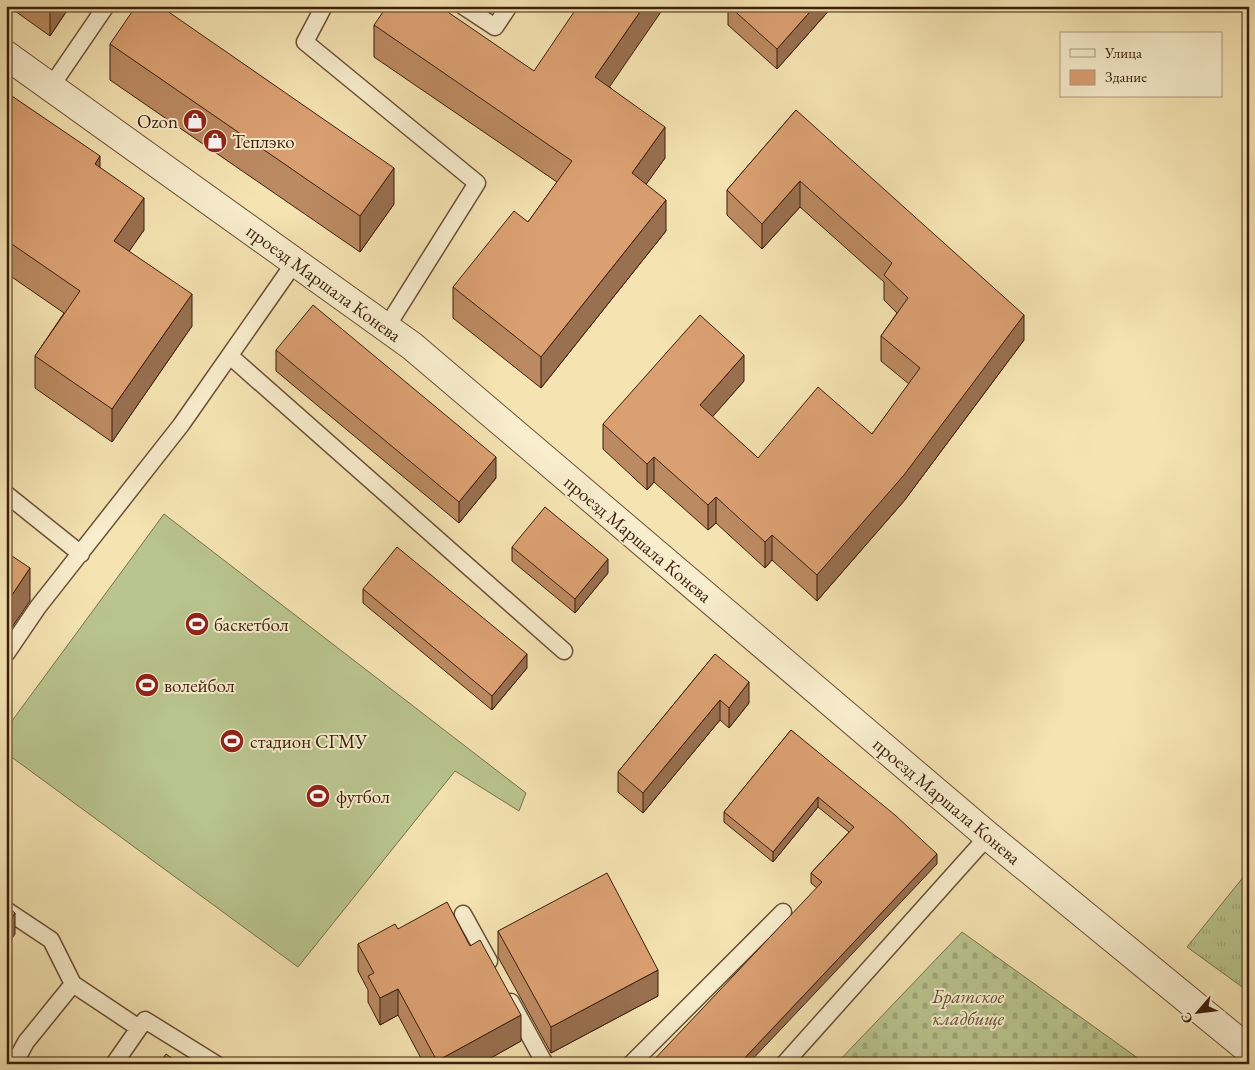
<svg xmlns="http://www.w3.org/2000/svg" width="1255" height="1070" font-family="'EB Garamond',serif">
	<defs>
		<pattern id="grass-tufts" width="24" height="20" patternUnits="userSpaceOnUse" patternTransform="scale(1.25)"><rect width="24" height="20" fill="#b9c48e"/><path d="M3 7l-1-3M5 7V3M7 7l1-3M15 17l-1-3M17 17v-4M19 17l1-3" fill="none" stroke="#a0a879"/></pattern>
		<pattern id="cemetery-stones" width="16" height="16" patternUnits="userSpaceOnUse" patternTransform="scale(1.25)"><rect width="16" height="16" fill="#b9c48e"/><path d="M2 7V4a2 2 0 0 1 4 0v3zM10 15v-3a2 2 0 0 1 4 0v3z" fill="#a0a879"/></pattern>
	</defs>
	<rect width="100%" height="100%" fill="#f5e3b2"/>
	<filter id="stains"><feTurbulence type="fractalNoise" baseFrequency=".004" numOctaves="4"/><feColorMatrix values="0 0 0 0 .2 0 0 0 0 .09 0 0 0 0 .02 0 0 0 .5 -.17"/></filter>
	<radialGradient id="worn" r=".72"><stop offset=".6" stop-color="#630" stop-opacity="0"/><stop offset="1" stop-color="#630" stop-opacity=".3"/></radialGradient>
	<path fill="url(#grass-tufts)" stroke="#7a714c" d="M 1249,870 L 1249,992 L 1187,947 Z"/>
	<path fill="url(#cemetery-stones)" stroke="#7a714c" d="M 962,932 L 1146,1064 L 836,1064 Z"/>
	<path fill="#b9c48e" stroke="#7a714c" d="M 164,514 L 526,793 L 519,811 L 455,771 L 298,967 L 6,753 L 6,729 Z"/>
	<g fill="none" stroke-linecap="round" stroke-linejoin="round">
		<g stroke="#6a4f35" stroke-width="19">
			<path id="service" d="M 324,6 L 305,42 L 477,183 L 386,328
				M 463,6 L 495,27 L 509,6
				M 50,88 L 106,6
				M 230,356 L 564,651
				M 6,494 L 81,554
				M 6,654 L 38,607 L 181,425 L 295,262
				M 6,910 L 51,940 L 73,984
				M 463,914 L 489,961
				M 511,1002 L 545,1064
				M 139,1028 L 145,1020 L 216,1064
				M 14,1064 L 26,1042 L 73,984 L 139,1028 L 114,1064
				M 631,1064 L 783,912
				M 784,1064 L 988,836"/>
		</g>
		<g stroke="#6a4f35" stroke-width="30">
			<path id="tertiary" d="M 6,55 L 412,346 L 988,836 L 1249,1050"/>
		</g>
		<use href="#service" stroke="#f8edcd" stroke-width="16"/>
		<use href="#tertiary" stroke="#f8edcd" stroke-width="28"/>
	</g>
	<path fill="#bc8a62" stroke="#3c1e0b" d="M 8,6 L 70,6 L 50,36 Z
		M 728,6 L 833,6 L 777,69 L 728,25 Z
		M 374,25 L 534,71 L 610,87 L 665,158 L 646,184 L 666,231 L 541,388 L 453,318 L 453,287 L 528,222 L 557,182 L 374,57 Z
		M 110,44 L 394,204 L 360,252 L 110,80 Z
		M 6,92 L 100,167 L 144,230 L 129,251 L 192,326 L 112,442 L 35,388 L 35,356 L 64,313 L 6,273 Z
		M 796,110 L 1024,340 L 904,501 L 817,601 L 772,560 L 765,568 L 716,523 L 708,530 L 654,482 L 647,490 L 603,449 L 603,424 L 744,381 L 712,417 L 758,458 L 872,434 L 909,384 L 881,361 L 881,336 L 897,313 L 884,300 L 884,282 L 800,207 L 762,249 L 727,215 L 727,190 Z
		M 276,350 L 496,478 L 459,523 L 276,371 Z
		M 512,547 L 608,573 L 575,613 L 512,561 Z
		M 363,589 L 527,668 L 492,710 L 363,603 Z
		M 715,654 L 749,703 L 729,728 L 720,720 L 643,813 L 618,792 L 618,772 Z
		M 791,730 L 937,864 L 817,888 L 811,883 L 811,873 L 849,832 L 818,807 L 773,862 L 724,822 L 724,812 Z
		M 398,929 L 521,1041 L 480,1064 L 424,1064 L 398,1015 L 380,1025 L 368,1002 L 368,990 L 358,971 L 358,944 Z
		M 498,931 L 658,996 L 551,1053 L 498,957 Z"/>
	<path fill="#997050" stroke="#3c1e0b" d="M 50,6 L 70,6 L 50,36 Z
		M 644,6 L 665,6 L 595,108 L 595,77 Z
		M 815,6 L 833,6 L 777,69 L 777,49 Z
		M 665,127 L 665,158 L 632,204 L 632,173 Z
		M 100,156 L 100,189 L 95,164 Z
		M 394,168 L 394,204 L 360,252 L 360,216 Z
		M 800,181 L 800,207 L 762,249 L 762,224 Z
		M 144,198 L 144,230 L 114,273 L 114,241 Z
		M 666,200 L 666,231 L 541,388 L 541,357 Z
		M 192,294 L 192,326 L 112,442 L 112,409 Z
		M 1024,315 L 1024,340 L 904,501 L 817,601 L 817,575 Z
		M 744,355 L 744,381 L 700,431 L 700,405 Z
		M 496,457 L 496,478 L 459,523 L 459,502 Z
		M 654,457 L 654,482 L 647,490 L 647,464 Z
		M 716,497 L 716,523 L 708,530 L 708,505 Z
		M 772,535 L 772,560 L 765,568 L 765,542 Z
		M 608,559 L 608,573 L 575,613 L 575,599 Z
		M 30,568 L 30,601 L 6,636 L 6,604 Z
		M 527,654 L 527,668 L 492,710 L 492,696 Z
		M 749,682 L 749,703 L 729,728 L 729,708 Z
		M 720,700 L 720,720 L 643,813 L 643,793 Z
		M 818,797 L 818,807 L 773,862 L 773,852 Z
		M 937,854 L 937,864 L 748,1064 L 739,1064 Z
		M 15,913 L 15,934 L 6,946 L 6,926 Z
		M 658,970 L 658,996 L 551,1053 L 551,1027 Z
		M 398,989 L 398,1015 L 380,1025 L 380,998 Z
		M 521,1015 L 521,1041 L 480,1064 L 437,1064 L 437,1061 Z"/>
	<path fill="#dba072" stroke="#3c1e0b" d="M 136,6 L 160,6 L 394,168 L 360,216 L 110,44 Z
		M 387,6 L 439,6 L 534,71 L 578,6 L 644,6 L 595,77 L 665,127 L 632,173 L 666,200 L 541,357 L 453,287 L 514,211 L 528,222 L 572,161 L 374,25 Z
		M 729,6 L 815,6 L 777,49 Z
		M 6,92 L 100,156 L 95,164 L 144,198 L 114,241 L 192,294 L 112,409 L 35,356 L 80,291 L 6,240 Z
		M 796,110 L 1024,315 L 904,475 L 817,575 L 772,535 L 765,542 L 716,497 L 708,505 L 654,457 L 647,464 L 603,424 L 700,315 L 744,355 L 700,405 L 758,458 L 818,387 L 872,434 L 920,368 L 881,336 L 908,298 L 884,275 L 892,263 L 800,181 L 762,224 L 727,190 Z
		M 313,305 L 496,457 L 459,502 L 276,350 Z
		M 545,507 L 608,559 L 575,599 L 512,547 Z
		M 397,547 L 527,654 L 492,696 L 363,589 Z
		M 6,552 L 30,568 L 6,604 Z
		M 715,654 L 749,682 L 729,708 L 720,700 L 643,793 L 618,772 Z
		M 791,730 L 895,815 L 937,854 L 739,1064 L 650,1064 L 822,882 L 811,873 L 854,827 L 818,797 L 773,852 L 724,812 Z
		M 607,873 L 658,970 L 551,1027 L 498,931 Z
		M 447,902 L 470,946 L 480,940 L 521,1015 L 437,1061 L 398,989 L 380,998 L 368,976 L 374,973 L 358,944 L 395,924 L 398,929 Z
		M 6,906 L 15,913 L 6,926 Z
		M 166,1054 L 180,1064 L 159,1064 Z"/>
	<defs>
		<g id="shop-disc" transform="scale(1.25)"><circle r="9.5" fill="#8f2418" stroke="#f8edcd"/><path d="M-5-2.5h2.3a2.7 3.5 0 0 1 5.4 0H5L5.5 6h-11ZM-1.5-2.5h3a1.5 2.3 0 0 0-3 0Z" fill="#fff"/></g>
		<g id="stadium-disc" transform="scale(1.25)"><circle r="9.5" fill="#8f2418" stroke="#f8edcd"/><path d="M0-5a6.5 5 0 1 0 0 10a6.5 5 0 1 0 0-10ZM-3.5-1.8h7v3.6h-7Z" fill="#fff"/></g>
	</defs>
	<g fill-rule="evenodd">
		<use href="#shop-disc" x="195" y="121"/>
		<use href="#shop-disc" x="215" y="141"/>
		<use href="#stadium-disc" x="197" y="624"/>
		<use href="#stadium-disc" x="147" y="685"/>
		<use href="#stadium-disc" x="232" y="741"/>
		<use href="#stadium-disc" x="318" y="796"/>
	</g>
	<g text-anchor="middle" dominant-baseline="central" stroke-width="4" stroke-linejoin="round" paint-order="stroke">
		<g font-size="19" fill="#3c1e0b" stroke="#f8edcd" text-anchor="start">
			<text x="178" y="121" text-anchor="end">Ozon</text>
			<text x="232" y="141">Теплэко</text>
			<text x="214" y="624">баскетбол</text>
			<text x="164" y="685">волейбол</text>
			<text x="250" y="741">стадион СГМУ</text>
			<text x="336" y="796">футбол</text>
		</g>
		<g font-size="19" fill="#3c1e0b" stroke="#f8edcd">
			<text transform="translate(324 283) rotate(36)">проезд Маршала Конева</text>
			<text transform="translate(638 539) rotate(40)">проезд Маршала Конева</text>
			<text transform="translate(947 801) rotate(40)">проезд Маршала Конева</text>
		</g>
		<g font-size="19" font-style="italic" fill="#625032" stroke="#f8edcd">
			<text x="968" y="996">Братское<tspan x="968" dy="22">кладбище</tspan></text>
		</g>
	</g>
	<rect width="1255" height="1070" fill="none" stroke="#f5e3b2" stroke-width="25"/>
	<rect x="8" y="8" width="1240" height="1055" fill="none" stroke="#3c1e0b" stroke-width="2.5"/>
	<rect x="12" y="12" width="1230" height="1045" fill="none" stroke="#3c1e0b"/>
	<rect x="1060" y="32" width="162" height="65" fill="#f8edcd" stroke="#ad9a7f"/>
	<rect x="1070" y="49" width="25" height="8" fill="#f8edcd" stroke="#ad9a7f"/>
	<text x="1105" y="58" font-size="15" fill="#3c1e0b">Улица</text>
	<rect x="1070" y="70" width="25" height="15" fill="#dba072" stroke="#ad9a7f"/>
	<text x="1105" y="82" font-size="15" fill="#3c1e0b">Здание</text>
	<g transform="translate(1198 1012) rotate(242)" stroke="#f8edcd" stroke-width="4" paint-order="stroke">
	<path d="M0-4L9 19L0 12L-9 19Z" fill="#3c1e0b"/>
	<text y="-8" font-size="14" font-weight="bold" text-anchor="middle" fill="#3c1e0b">С</text>
	</g>
	<rect width="100%" height="100%" filter="url(#stains)"/>
	<rect width="100%" height="100%" fill="url(#worn)"/>
</svg>
